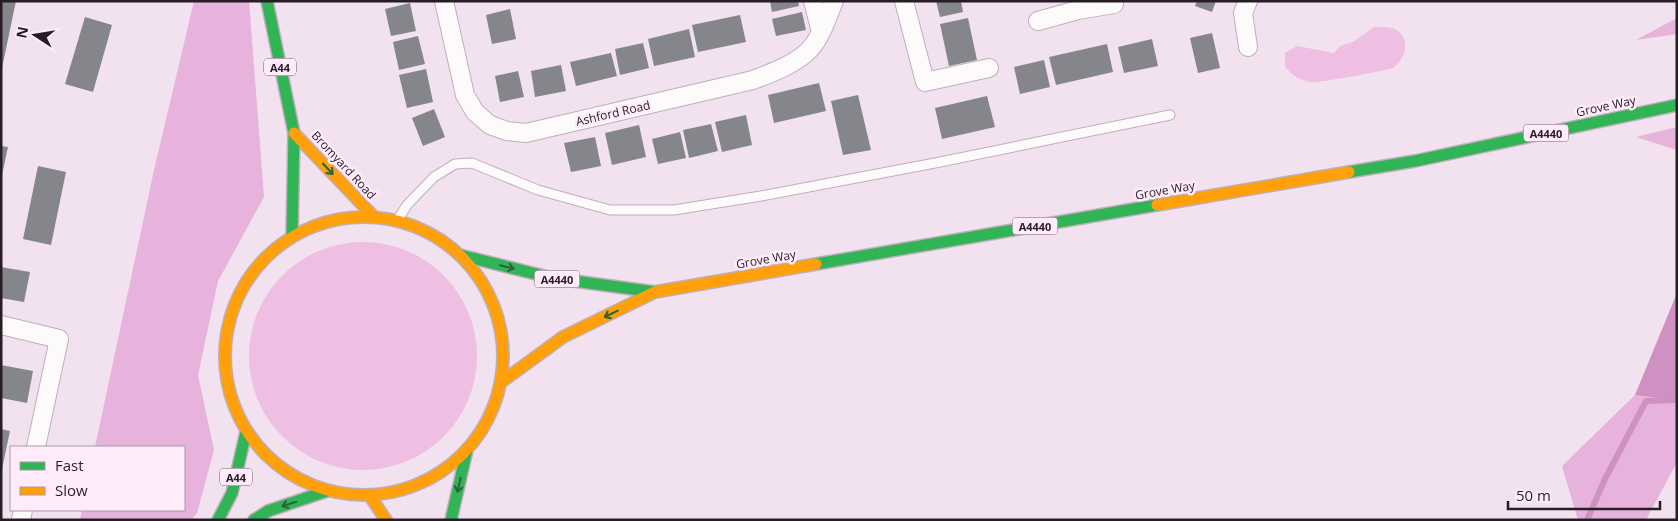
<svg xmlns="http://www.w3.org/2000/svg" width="1678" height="521" font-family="'Open Sans',sans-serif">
	<rect width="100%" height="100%" fill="#f2e1ee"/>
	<path fill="#eebee3" d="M 1374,27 C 1382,27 1393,26 1399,32 C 1411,42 1404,60 1393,68 C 1389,70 1315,84 1310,82 C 1299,80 1292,75 1285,67 L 1285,53 L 1297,46 L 1334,53 L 1340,46 L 1353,42 Z
		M249 356a114 114 0 1 1 228 0a114 114 0 1 1-228 0Z"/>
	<path fill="#e7b2db" d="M 194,1 L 249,1 L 264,197 L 218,281 L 198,375 L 214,450 L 197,513 L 191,520 L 80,520 L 82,510 L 184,510 L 184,447 L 95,447 L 154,170 Z
		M 1677,18 L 1677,34 L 1636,40 Z
		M 1677,127 L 1677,150 L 1636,137 Z
		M 1635,395 L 1674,400 L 1677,396 L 1677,462 L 1646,520 L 1578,520 L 1562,466 Z"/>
	<path fill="#ce91c1" d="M 1677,293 L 1677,396 L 1674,400 L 1635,395 Z"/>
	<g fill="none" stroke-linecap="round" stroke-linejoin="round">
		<path stroke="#ce91c1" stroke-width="6" d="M 1587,520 L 1605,479 L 1646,401 L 1674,400"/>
	</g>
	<path fill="#84868c" d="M 1,1 L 16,1 L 2,68 L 1,68 Z
		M 770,1 L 798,1 L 799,6 L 772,12 Z
		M 936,1 L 961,1 L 963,12 L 940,17 Z
		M 1197,1 L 1216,1 L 1212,12 L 1195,6 Z
		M 410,3 L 416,31 L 391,36 L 385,9 Z
		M 510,9 L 516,39 L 492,44 L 486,15 Z
		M 802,12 L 806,30 L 776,36 L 772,19 Z
		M 740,15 L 746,42 L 698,52 L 692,25 Z
		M 85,17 L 112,25 L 93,92 L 65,84 Z
		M 968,18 L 977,60 L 949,66 L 940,24 Z
		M 689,29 L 695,57 L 654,66 L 648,39 Z
		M 1212,33 L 1220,68 L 1198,73 L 1190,38 Z
		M 418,36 L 425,64 L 399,70 L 393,42 Z
		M 1152,39 L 1158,66 L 1124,73 L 1118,47 Z
		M 643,43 L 649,68 L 620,75 L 615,49 Z
		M 1107,44 L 1113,72 L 1056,85 L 1049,57 Z
		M 611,53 L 617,76 L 576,86 L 570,62 Z
		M 1044,60 L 1050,87 L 1020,94 L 1014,67 Z
		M 561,65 L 566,91 L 535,97 L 531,71 Z
		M 426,69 L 433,102 L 407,108 L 399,75 Z
		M 518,71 L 524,97 L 500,102 L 495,76 Z
		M 819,83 L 826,111 L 774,123 L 768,95 Z
		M 858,95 L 871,150 L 843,155 L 831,101 Z
		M 987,96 L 995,127 L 942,139 L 935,108 Z
		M 434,109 L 445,137 L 423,146 L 412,118 Z
		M 746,115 L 752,145 L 722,152 L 715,122 Z
		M 711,124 L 718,151 L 689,158 L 683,130 Z
		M 639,125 L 646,157 L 612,165 L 605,133 Z
		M 680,132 L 686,158 L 658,164 L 652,139 Z
		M 595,137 L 601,166 L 571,172 L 564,143 Z
		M 1,146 L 8,147 L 2,175 L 1,175 Z
		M 38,166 L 66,172 L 51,245 L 23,239 Z
		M 1,267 L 30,272 L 24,302 L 1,298 Z
		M 1,365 L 33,371 L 27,403 L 1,398 Z
		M 1,429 L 10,431 L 2,469 L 1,469 Z"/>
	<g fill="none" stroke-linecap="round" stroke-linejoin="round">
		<g stroke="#beb0ba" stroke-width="11">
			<path id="lane" d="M 397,221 L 407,205 L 434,177 L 455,164 L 472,163 L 538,190 L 610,210 L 674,210 L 761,196 L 935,163 L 1170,115"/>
		</g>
		<g stroke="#beb0ba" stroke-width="20">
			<path id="street" d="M 444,1 L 465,95 L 475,112 L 490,125 L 507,131 L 526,133 L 753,80 C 771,73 791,66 806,53 C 820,41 827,18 834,1
				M 813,1 L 821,32
				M 904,1 L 925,82 L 989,68
				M 1038,21 L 1078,10 L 1114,4
				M 1248,47 L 1243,13 L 1248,1
				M 1,325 L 59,339 L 36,447
				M 21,520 L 23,510"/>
		</g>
		<g stroke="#beb0ba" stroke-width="14">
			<path id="fast" d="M 267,1 L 294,133 L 292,236
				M 1349,172 L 1415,161 L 1677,105
				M 460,255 L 552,278 L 655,292
				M 816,264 L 1157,205
				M 218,520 L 232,493 L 246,432
				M 254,520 L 268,511 L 327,491
				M 451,520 L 467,450"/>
		</g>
		<g stroke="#beb0ba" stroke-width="14">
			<path id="slow" d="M 294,133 L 374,217
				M 1157,205 L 1349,172
				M225 356a139 139 0 1 1 278 0a139 139 0 1 1-278 0Z
				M 500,383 L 563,337 L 655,292 L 816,264
				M 370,496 L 386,520"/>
		</g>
		<use href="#lane" stroke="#fdfafc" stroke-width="9"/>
		<use href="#street" stroke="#fdfafc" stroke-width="18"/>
		<use href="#fast" stroke="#30b455" stroke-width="11"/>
		<use href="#slow" stroke="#ff9f0a" stroke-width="11"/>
	</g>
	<defs><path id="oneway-shaft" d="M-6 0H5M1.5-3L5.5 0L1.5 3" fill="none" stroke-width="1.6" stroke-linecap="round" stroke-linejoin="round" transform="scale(1.25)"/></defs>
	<g stroke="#2c613b">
		<use href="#oneway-shaft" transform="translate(328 169) rotate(47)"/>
		<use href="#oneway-shaft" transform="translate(507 267) rotate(14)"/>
		<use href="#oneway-shaft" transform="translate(611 314) rotate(154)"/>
		<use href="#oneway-shaft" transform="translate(459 485) rotate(103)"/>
		<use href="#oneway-shaft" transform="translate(289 504) rotate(162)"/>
	</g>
	<g text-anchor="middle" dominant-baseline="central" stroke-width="5" stroke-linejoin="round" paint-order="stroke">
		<g fill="#ffebf9" stroke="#685b65" stroke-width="1">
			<rect x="264" y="58.5" width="32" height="17" rx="4"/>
			<rect x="1523.5" y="124.5" width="45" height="17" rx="4"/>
			<rect x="1012.5" y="217.5" width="45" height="17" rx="4"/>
			<rect x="534.5" y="270.5" width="45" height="17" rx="4"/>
			<rect x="220" y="468.5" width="32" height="17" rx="4"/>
		</g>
		<g font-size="11" font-weight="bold" fill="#281d26">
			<text x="280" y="67">A44</text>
			<text x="1546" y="133">A4440</text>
			<text x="1035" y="226">A4440</text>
			<text x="557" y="279">A4440</text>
			<text x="236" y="477">A44</text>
		</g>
		<g font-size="12" fill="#281d26" stroke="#ffebf9">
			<text transform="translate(1606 106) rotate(-12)">Grove Way</text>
			<text transform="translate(613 113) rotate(-13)">Ashford Road</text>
			<text transform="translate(344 165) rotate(47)">Bromyard Road</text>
			<text transform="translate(1165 190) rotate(-10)">Grove Way</text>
			<text transform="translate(766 259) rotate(-10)">Grove Way</text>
		</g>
	</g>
	<rect width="1678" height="521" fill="none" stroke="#281d26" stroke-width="5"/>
	<rect x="10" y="446" width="175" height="65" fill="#ffebf9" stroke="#a999a5"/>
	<rect x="20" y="462" width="25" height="8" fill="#30b455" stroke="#a999a5"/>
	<text x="55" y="471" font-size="15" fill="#281d26">Fast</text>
	<rect x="20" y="487" width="25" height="8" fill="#ff9f0a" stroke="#a999a5"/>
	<text x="55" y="496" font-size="15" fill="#281d26">Slow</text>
	<g transform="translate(35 35) rotate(282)" stroke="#ffebf9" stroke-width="4" paint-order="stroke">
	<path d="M0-4L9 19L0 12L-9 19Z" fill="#281d26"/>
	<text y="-8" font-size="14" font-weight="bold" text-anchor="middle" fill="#281d26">N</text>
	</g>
	<path d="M1508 501v8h152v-8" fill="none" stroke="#281d26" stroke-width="2.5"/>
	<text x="1516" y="501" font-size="15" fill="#281d26" stroke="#ffebf9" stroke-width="4" paint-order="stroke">50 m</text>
</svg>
